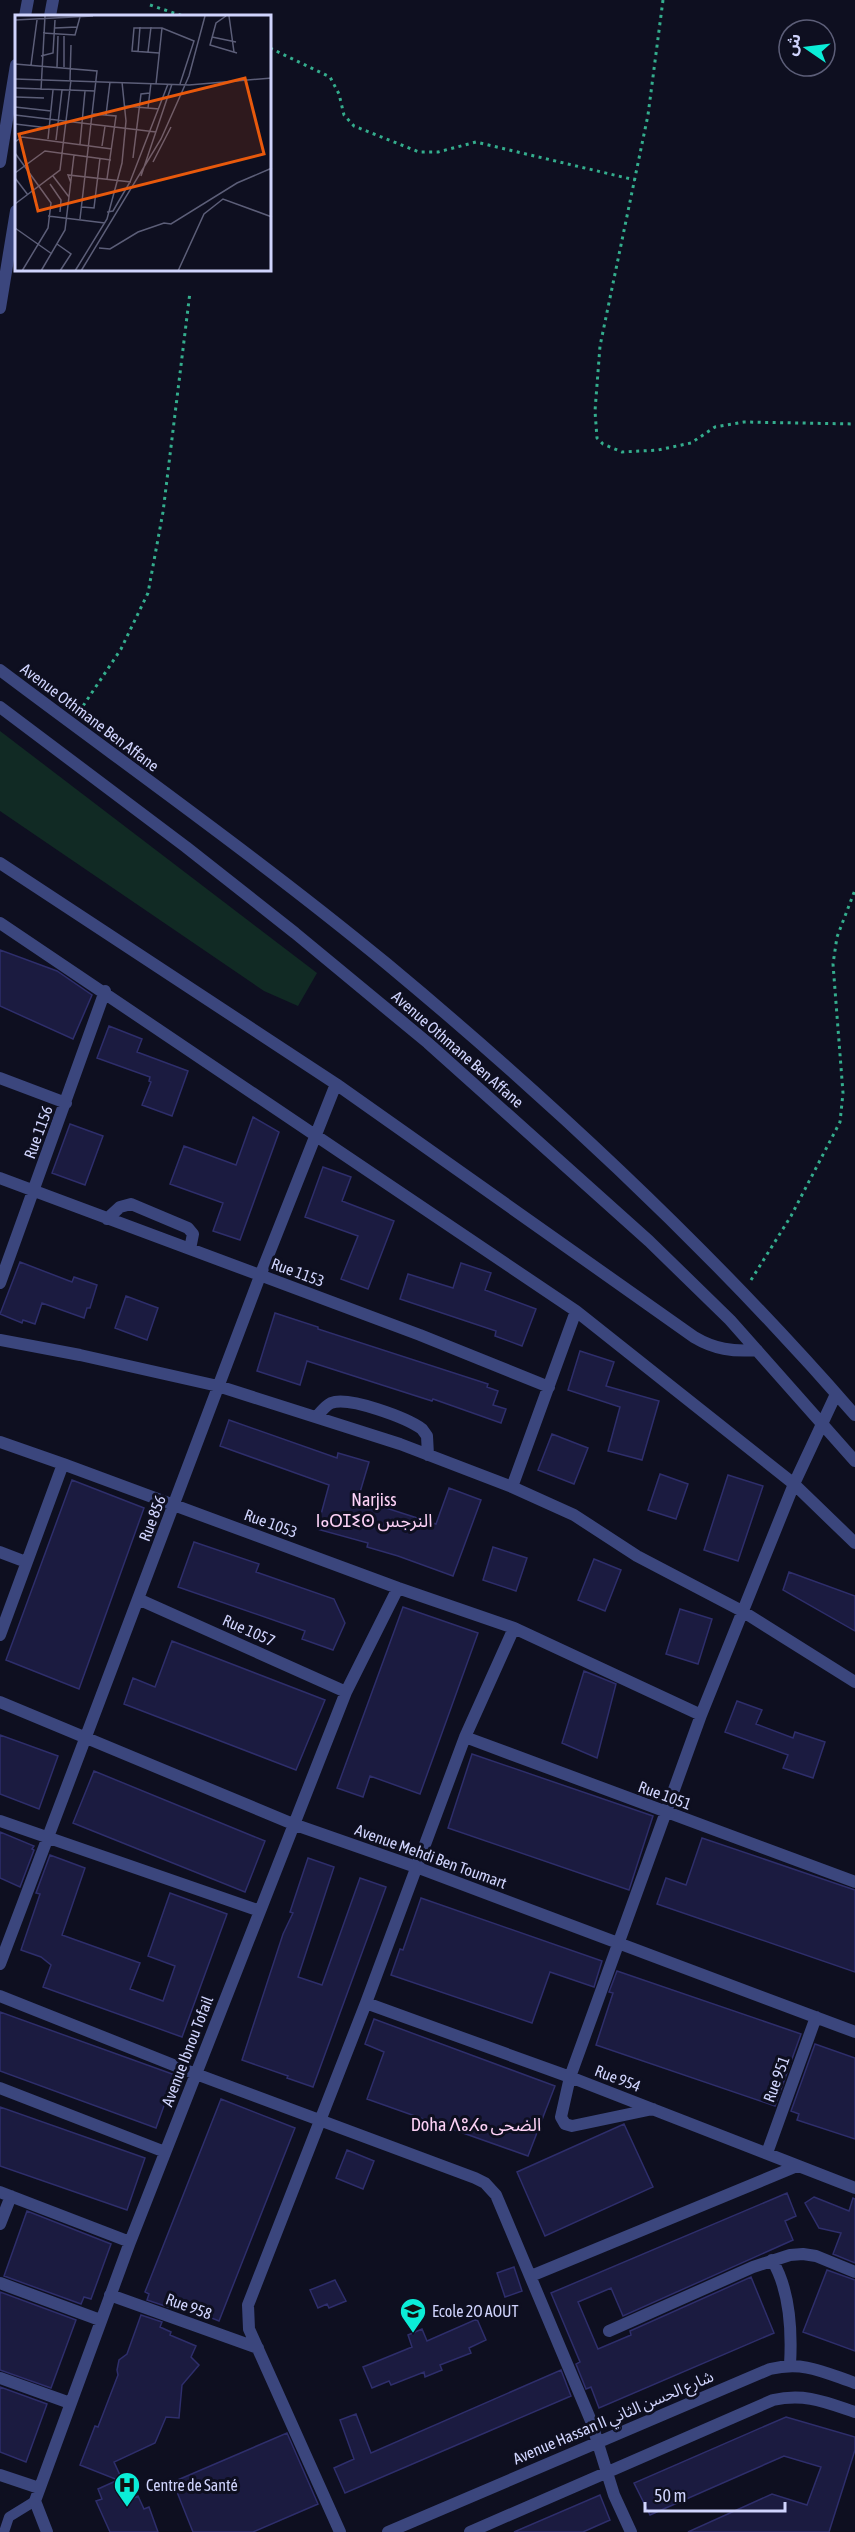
<svg xmlns="http://www.w3.org/2000/svg" width="855" height="2532" font-family="'Asap Condensed','Noto Sans Arabic','Noto Sans Tifinagh',sans-serif">
	<rect width="100%" height="100%" fill="#0e0f20"/>
	<path fill="#112a24" d="M 0,731 L 317,973 L 298,1006 L 264,991 L 0,811 Z"/>
	<path fill="#1b1b40" stroke="#2e2e6b" stroke-width="1.5" d="M 0,950 L 57,971 L 92,995 L 73,1039 L 0,1006 Z
		M 109,1026 L 142,1039 L 137,1052 L 188,1071 L 172,1116 L 142,1105 L 151,1082 L 149,1081 L 150,1077 L 97,1058 Z
		M 253,1117 L 279,1132 L 240,1240 L 213,1231 L 223,1203 L 170,1184 L 184,1146 L 236,1165 Z
		M 70,1124 L 103,1136 L 85,1185 L 52,1173 Z
		M 323,1167 L 351,1177 L 342,1201 L 394,1221 L 368,1289 L 341,1279 L 358,1236 L 305,1217 Z
		M 20,1262 L 72,1282 L 74,1277 L 97,1285 L 90,1308 L 87,1308 L 84,1318 L 42,1303 L 35,1324 L 23,1320 L 22,1323 L 0,1314 Z
		M 461,1263 L 491,1273 L 485,1290 L 536,1309 L 522,1346 L 495,1336 L 496,1331 L 400,1299 L 408,1274 L 453,1288 Z
		M 126,1296 L 158,1308 L 147,1340 L 115,1328 Z
		M 275,1313 L 318,1327 L 318,1329 L 488,1384 L 487,1387 L 498,1391 L 493,1405 L 506,1409 L 501,1423 L 433,1399 L 432,1401 L 307,1361 L 300,1385 L 257,1371 Z
		M 580,1351 L 614,1362 L 606,1386 L 659,1401 L 642,1460 L 608,1451 L 620,1407 L 568,1390 Z
		M 229,1420 L 337,1458 L 338,1453 L 369,1462 L 358,1499 L 436,1524 L 449,1488 L 481,1500 L 453,1576 L 398,1556 L 367,1547 L 368,1543 L 317,1529 L 329,1485 L 220,1446 Z
		M 552,1434 L 588,1448 L 574,1484 L 538,1470 Z
		M 660,1474 L 688,1484 L 676,1519 L 648,1510 Z
		M 728,1475 L 763,1486 L 738,1561 L 704,1550 Z
		M 72,1480 L 144,1508 L 79,1689 L 6,1660 Z
		M 194,1542 L 259,1564 L 256,1572 L 334,1599 L 345,1623 L 333,1650 L 302,1639 L 305,1631 L 178,1587 Z
		M 493,1547 L 527,1558 L 516,1591 L 483,1580 Z
		M 594,1559 L 621,1570 L 605,1611 L 578,1600 Z
		M 789,1572 L 855,1596 L 855,1631 L 783,1590 Z
		M 403,1607 L 478,1633 L 420,1794 L 370,1776 L 363,1797 L 337,1788 Z
		M 680,1609 L 712,1619 L 698,1664 L 666,1654 Z
		M 172,1641 L 325,1700 L 296,1770 L 124,1704 L 133,1678 L 155,1687 Z
		M 584,1671 L 616,1684 L 597,1758 L 562,1743 Z
		M 737,1701 L 762,1710 L 756,1724 L 793,1738 L 795,1732 L 825,1742 L 813,1778 L 783,1768 L 788,1755 L 725,1732 Z
		M 0,1735 L 58,1756 L 39,1809 L 0,1794 Z
		M 472,1754 L 653,1816 L 629,1890 L 448,1828 Z
		M 94,1771 L 265,1841 L 245,1892 L 73,1823 Z
		M 0,1832 L 34,1846 L 32,1849 L 34,1850 L 20,1887 L 0,1878 Z
		M 702,1838 L 855,1890 L 855,1972 L 657,1904 L 666,1878 L 686,1885 Z
		M 50,1855 L 85,1868 L 62,1935 L 140,1963 L 130,1989 L 163,2001 L 175,1966 L 148,1956 L 170,1893 L 227,1914 L 182,2037 L 43,1987 L 51,1965 L 41,1957 L 21,1950 L 40,1894 L 36,1893 Z
		M 308,1858 L 334,1867 L 298,1977 L 322,1985 L 360,1878 L 386,1887 L 313,2087 L 287,2078 L 288,2076 L 242,2060 L 283,1934 L 293,1913 L 290,1912 Z
		M 421,1898 L 602,1961 L 594,1987 L 550,1972 L 532,2023 L 391,1975 L 400,1949 L 403,1950 Z
		M 617,1971 L 801,2034 L 775,2106 L 596,2045 L 613,1993 L 609,1992 Z
		M 0,2012 L 175,2075 L 156,2128 L 0,2071 Z
		M 374,2019 L 555,2086 L 528,2156 L 367,2099 L 384,2052 L 365,2044 Z
		M 815,2044 L 855,2058 L 855,2139 L 797,2120 L 799,2114 L 791,2111 Z
		M 221,2099 L 295,2128 L 219,2321 L 170,2301 L 168,2307 L 147,2300 L 149,2294 L 145,2292 Z
		M 0,2107 L 145,2158 L 127,2210 L 0,2166 Z
		M 624,2124 L 653,2187 L 545,2236 L 517,2172 Z
		M 347,2150 L 374,2161 L 363,2189 L 336,2178 Z
		M 787,2193 L 796,2216 L 785,2221 L 793,2240 L 623,2316 L 611,2288 L 578,2302 L 598,2349 L 631,2335 L 630,2331 L 751,2277 L 774,2333 L 599,2408 L 591,2387 L 586,2389 L 576,2364 L 580,2362 L 551,2293 Z
		M 814,2197 L 849,2211 L 853,2198 L 855,2199 L 855,2263 L 833,2254 L 841,2233 L 819,2228 L 805,2203 Z
		M 27,2211 L 111,2244 L 91,2299 L 84,2297 L 81,2304 L 4,2276 Z
		M 514,2267 L 522,2291 L 505,2297 L 497,2273 Z
		M 827,2270 L 855,2280 L 855,2351 L 803,2332 Z
		M 335,2280 L 346,2301 L 329,2308 L 327,2304 L 318,2308 L 310,2290 Z
		M 0,2292 L 76,2320 L 51,2388 L 0,2370 Z
		M 141,2315 L 162,2322 L 160,2327 L 171,2332 L 170,2335 L 196,2346 L 191,2357 L 199,2365 L 182,2385 L 179,2418 L 166,2417 L 155,2443 L 114,2462 L 131,2499 L 138,2496 L 144,2509 L 149,2507 L 158,2532 L 110,2532 L 96,2501 L 102,2499 L 98,2489 L 118,2480 L 80,2465 L 95,2426 L 98,2427 L 118,2375 L 117,2370 L 119,2360 L 127,2354 Z
		M 477,2319 L 486,2340 L 469,2348 L 471,2353 L 440,2365 L 442,2370 L 425,2377 L 424,2372 L 391,2385 L 389,2381 L 372,2388 L 363,2367 L 412,2347 L 408,2335 L 422,2329 L 427,2341 Z
		M 561,2370 L 571,2396 L 345,2493 L 334,2468 L 354,2459 L 340,2420 L 356,2414 L 371,2453 Z
		M 0,2387 L 47,2404 L 26,2462 L 0,2452 Z
		M 786,2417 L 855,2437 L 855,2450 L 829,2532 L 688,2532 L 772,2494 L 807,2505 L 821,2467 L 784,2456 L 650,2515 L 634,2483 Z
		M 287,2433 L 318,2504 L 253,2532 L 193,2532 L 173,2482 Z
		M 600,2495 L 610,2520 L 583,2532 L 514,2532 Z"/>
	<g fill="none" stroke-linecap="round" stroke-linejoin="round">
		<path stroke="#34ad8d" stroke-width="3" stroke-dasharray="3 4.5" stroke-linecap="butt" d="M 663,0 L 648,115 L 600,346 L 595,411 L 597,438 L 603,444 L 622,452 L 658,450 L 691,443 L 715,427 L 744,422 L 855,424
			M 150,5 L 183,16
			M 270,48 L 330,77 L 339,94 L 344,115 L 354,126 L 419,152 L 438,152 L 476,142 L 635,180
			M 79,712 L 121,649 L 148,593 L 163,512 L 190,292
			M 751,1280 L 791,1216 L 840,1122 L 843,1093 L 833,964 L 837,937 L 855,890"/>
		<path stroke="#3b467d" stroke-width="10" d="M 4,2532 L 9,2517 L 35,2501"/>
		<path stroke="#3b467d" stroke-width="12" d="M 25,16 L 28,0
			M 50,16 L 53,0
			M 0,162 L 16,65
			M 0,308 L 16,211
			M 0,670 C 129,767 262,861 387,964 C 554,1103 712,1251 855,1415
			M 0,707 L 186,847 L 295,933 L 428,1043 L 649,1241 L 730,1320 L 855,1461
			M 0,863 L 336,1084 L 694,1337 C 714,1349 733,1352 757,1350
			M 0,923 L 576,1311 L 794,1484 L 855,1543
			M 0,1078 L 66,1103
			M 0,1178 L 420,1335 L 549,1387
			M 107,1219 L 120,1207 L 131,1204 L 188,1228 L 193,1234 L 190,1249
			M 0,1283 L 105,991
			M 0,1340 L 80,1355 L 218,1386 L 400,1444 L 512,1487 L 574,1515 L 637,1556 L 742,1611 L 855,1682
			M 317,1416 C 321,1412 325,1406 331,1403 C 349,1396 407,1418 422,1429 L 427,1436 L 428,1455
			M 0,1442 L 63,1464
			M 512,1487 L 576,1311
			M 0,1552 L 26,1562
			M 138,1599 L 346,1692
			M 0,1635 L 63,1464 L 398,1588 L 514,1628 L 701,1715
			M 0,1702 L 293,1824 L 416,1867 L 855,2032
			M 465,1737 L 855,1882
			M 0,1821 L 260,1911
			M 0,1964 L 260,1276 L 336,1084
			M 0,1996 L 196,2074 L 475,2178 L 485,2183 L 496,2195 L 591,2421 L 614,2495 L 631,2532
			M 366,2003 L 570,2077 L 855,2188
			M 0,2088 L 165,2152
			M 653,2109 L 572,2126 L 565,2124 L 561,2117 L 570,2077 L 701,1715 L 794,1484 L 836,1394
			M 767,2153 L 816,2017
			M 0,2192 L 130,2242
			M 0,2224 L 11,2196
			M 772,2260 C 790,2290 792,2331 790,2365
			M 531,2276 L 797,2166
			M 0,2283 L 100,2320
			M 110,2295 L 258,2348
			M 609,2331 L 753,2267 L 790,2255 L 803,2254 L 816,2256 L 855,2272
			M 0,2378 L 70,2403
			M 0,2475 L 39,2488
			M 47,2532 L 35,2501 L 130,2242 L 346,1692 L 398,1588
			M 340,2532 L 249,2329 L 248,2305 L 366,2003 L 465,1737 L 514,1628
			M 388,2532 L 770,2369 C 804,2361 823,2372 855,2383
			M 470,2532 L 773,2400 C 805,2393 825,2402 855,2412"/>
	</g>
	<defs>
		<g id="school-pin" transform="scale(1.35)"><path d="M0 17L-7.5 6A9.5 9.5 0 1 1 7.5 6Z" fill="#0bedd7" stroke="#0e0f20"/><path d="M0-5L7-2L0 1L-7-2ZM-4 1L0 2.5L4 1V4Q0 6-4 4Z" fill="#111"/></g>
		<g id="hospital-pin" transform="scale(1.35)"><path d="M0 17L-7.5 6A9.5 9.5 0 1 1 7.5 6Z" fill="#0bedd7" stroke="#0e0f20"/><path d="M-5-5h3v3.5h4V-5h3V5h-3V1.5h-4V5h-3Z" fill="#111"/></g>
	</defs>
	<g fill-rule="evenodd">
		<use href="#school-pin" x="413" y="2311"/>
		<use href="#hospital-pin" x="127" y="2485"/>
	</g>
	<g text-anchor="middle" dominant-baseline="central" stroke-width="6" stroke-linejoin="round" paint-order="stroke">
		<g font-size="16" fill="#d0d4fd" stroke="#0e0f20">
			<text transform="translate(90 717) rotate(37)">Avenue Othmane Ben Affane</text>
			<text transform="translate(458 1049) rotate(41)">Avenue Othmane Ben Affane</text>
			<text transform="translate(38 1132) rotate(-70)">Rue 1156</text>
			<text transform="translate(298 1272) rotate(20)">Rue 1153</text>
			<text transform="translate(152 1518) rotate(-69)">Rue 856</text>
			<text transform="translate(271 1523) rotate(20)">Rue 1053</text>
			<text transform="translate(249 1630) rotate(24)">Rue 1057</text>
			<text transform="translate(665 1795) rotate(20)">Rue 1051</text>
			<text transform="translate(431 1856) rotate(20)">Avenue Mehdi Ben Toumart</text>
			<text transform="translate(187 2051) rotate(-69)">Avenue Ibnou Tofail</text>
			<text transform="translate(618 2078) rotate(21)">Rue 954</text>
			<text transform="translate(776 2079) rotate(-70)">Rue 951</text>
			<text transform="translate(189 2306) rotate(20)">Rue 958</text>
			<text transform="translate(613 2417) rotate(-23)">Avenue Hassan II شارع الحسن الثاني</text>
		</g>
		<g font-size="16" fill="#d0d4fd" stroke="#0e0f20" text-anchor="start">
			<text x="432" y="2311">Ecole 2O AOUT</text>
			<text x="146" y="2485">Centre de Santé</text>
		</g>
		<g font-size="18" fill="#fdd2f6" stroke="#0e0f20">
			<text x="374" y="1499">Narjiss<tspan x="374" dy="21">ⵏⴰⵔⵊⵉⵙ النرجس</tspan></text>
			<text x="476" y="2124">Doha ⴷⵓⵃⴰ الضحى</text>
		</g>
	</g>
	<g transform="translate(15 15)">
		<rect width="256" height="256" fill="#0e0f20"/>
		<path fill="none" stroke="#5c5e78" stroke-width="1.5" d="M 211,1 L 201,8 L 195,30 L 222,38M 214,1 L 219,37M 0,5 L 78,1M 40,13 L 62,12M 28,18 L 60,20 L 65,2M 49,21 L 49,52M 197,22 L 221,27M 123,37 L 125,12M 133,37 L 136,12M 144,38 L 117,36 L 119,13 L 147,13 L 179,26 L 165,69M 26,41 L 38,38 L 40,5M 0,49 L 82,56 L 65,204M 16,50 L 22,5M 42,52 L 43,21M 0,64 L 174,70 L 257,63M 55,65 L 56,30M 141,69 L 147,13M 0,73 L 80,76M 26,75 L 30,1M 1,82 L 29,83M 110,91 L 144,94M 0,92 L 36,96M 133,93 L 136,68M 78,99 L 101,101 L 92,164M 0,100 L 141,117M 91,100 L 95,67M 0,109 L 34,113M 33,124 L 38,75M 41,125 L 47,75M 0,127 L 7,122 L 97,134M 65,129 L 70,76M 87,131 L 90,111M 0,138 L 36,188 L 33,213 L 7,256M 118,143 L 126,79 L 135,78M 138,147 L 156,112M 0,158 L 30,136 L 96,145M 38,161 L 54,182M 126,161 L 157,69M 0,163 L 13,180M 56,168 L 53,160 L 116,167M 35,169 L 46,185 L 45,197M 0,189 L 45,155 L 56,65M 67,192 L 79,193 L 85,143M 92,197 L 98,196 L 115,167 L 153,69M 33,201 L 90,208M 0,213 L 37,239M 42,229 L 56,239 L 45,256M 84,233 L 95,234 L 123,217 L 149,208 L 156,209 L 222,168 L 257,153M 26,256 L 50,215 L 59,140M 60,256 L 92,204 L 107,148 L 111,106 L 107,67M 66,256 L 146,124 L 174,61 L 190,1M 163,256 L 189,199 L 208,184 L 257,202"/>
		<path fill="#e8590c" fill-opacity="0.15" stroke="#e8590c" stroke-width="3" d="M 230,63 L 249,139 L 23,196 L 4,119 Z"/>
		<rect width="256" height="256" fill="none" stroke="#d0d4fd" stroke-width="3"/>
	</g>
	<g transform="translate(807 48) rotate(284)"><circle r="28" fill="#0e0f20" stroke="#5c5e78" stroke-width="1.5"/>
	<path d="M0-4.5L10 22L0 15L-10 22Z" fill="#0bedd7"/>
	<text y="-9" font-size="16" font-weight="bold" text-anchor="middle" fill="#d0d4fd">ش</text>
	</g>
	<path d="M645 2502v9h140v-9" fill="none" stroke="#d0d4fd" stroke-width="3"/>
	<text x="654" y="2502" font-size="18" fill="#d0d4fd" stroke="#0e0f20" stroke-width="4.5" paint-order="stroke">50 m</text>
</svg>
